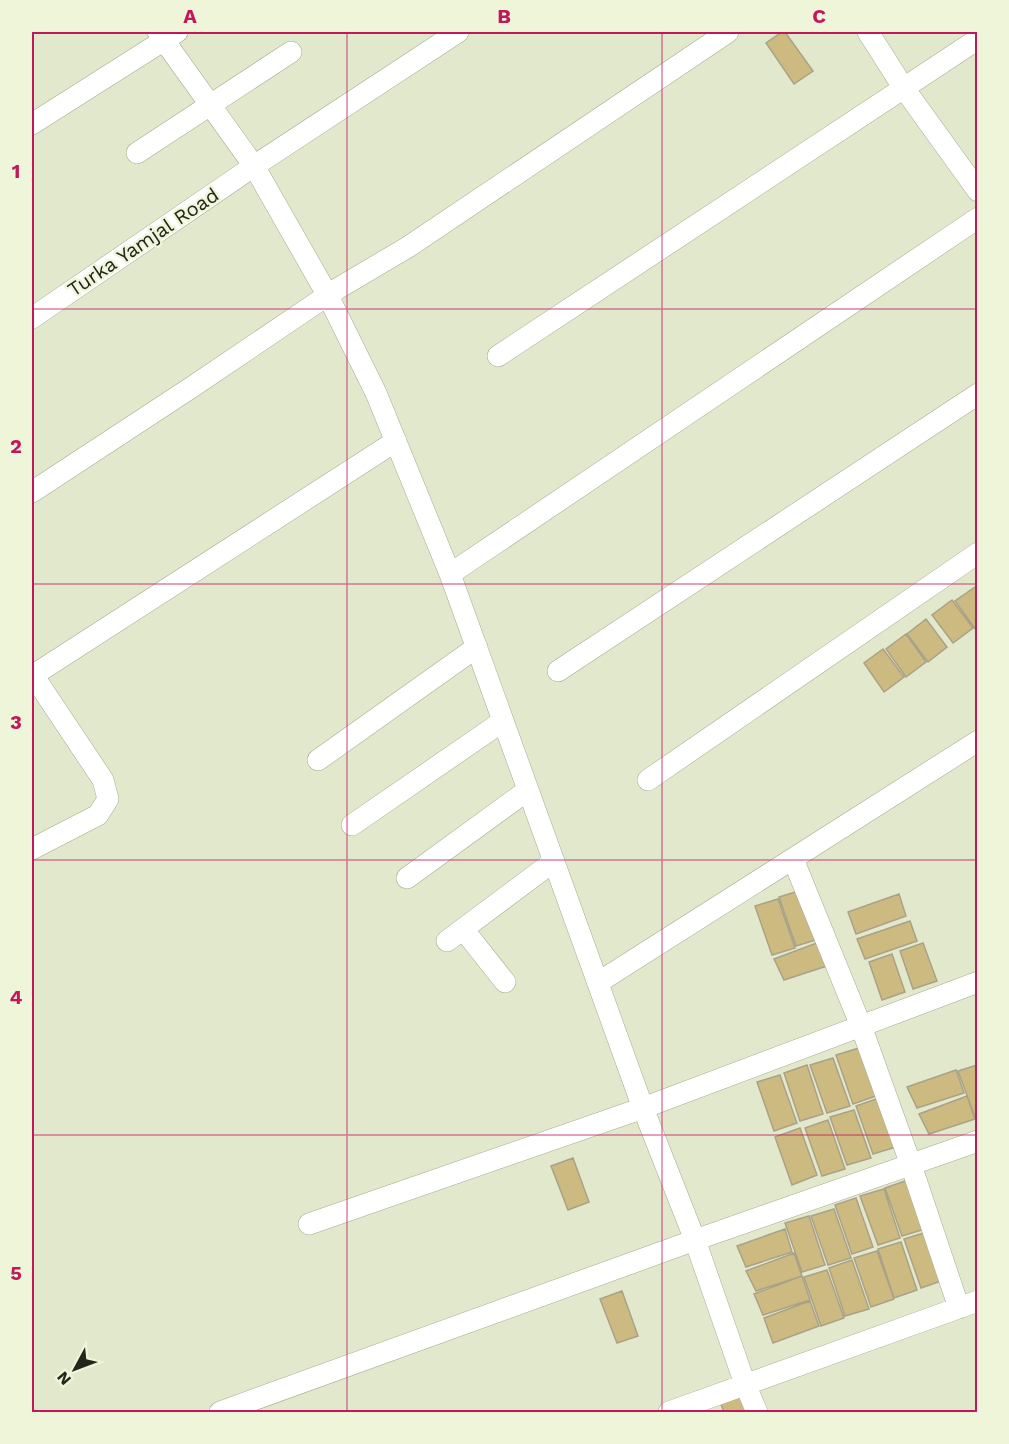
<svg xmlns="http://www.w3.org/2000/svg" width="1009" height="1444" font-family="'Work Sans',sans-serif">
	<rect width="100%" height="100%" fill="#e2e8cc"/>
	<path fill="#ccba81" stroke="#aaa288" stroke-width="1.5" d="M 782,32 L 785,32 L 813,71 L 794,84 L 766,43 Z
		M 975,587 L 978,591 L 978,628 L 976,630 L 955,601 Z
		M 952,600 L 973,628 L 953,643 L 932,615 Z
		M 926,619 L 947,647 L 928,662 L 907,634 Z
		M 906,634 L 926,662 L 906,677 L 886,649 Z
		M 883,649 L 904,677 L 884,692 L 864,663 Z
		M 802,890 L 819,939 L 796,946 L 779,897 Z
		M 899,894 L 906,916 L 856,934 L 848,912 Z
		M 778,899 L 795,948 L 772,955 L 755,906 Z
		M 910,921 L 917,941 L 865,959 L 857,939 Z
		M 822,941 L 830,965 L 784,980 L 774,959 Z
		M 923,943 L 937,981 L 913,989 L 900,951 Z
		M 892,954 L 905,992 L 882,1000 L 869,962 Z
		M 859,1048 L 876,1096 L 853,1104 L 836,1055 Z
		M 833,1058 L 850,1106 L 827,1113 L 810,1065 Z
		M 807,1065 L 823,1114 L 800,1121 L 784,1073 Z
		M 977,1065 L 978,1117 L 975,1117 L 958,1071 Z
		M 956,1070 L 964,1093 L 917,1108 L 907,1087 Z
		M 780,1075 L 797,1123 L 774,1131 L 757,1082 Z
		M 967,1096 L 975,1119 L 929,1134 L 919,1114 Z
		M 879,1098 L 896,1147 L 873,1154 L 856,1106 Z
		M 854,1110 L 871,1158 L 847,1165 L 830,1117 Z
		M 828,1120 L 845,1169 L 822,1176 L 805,1128 Z
		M 800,1128 L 817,1175 L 792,1185 L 775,1137 Z
		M 573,1158 L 589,1202 L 568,1210 L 551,1166 Z
		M 908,1180 L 925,1229 L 902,1236 L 885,1188 Z
		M 884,1189 L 900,1238 L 878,1245 L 860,1196 Z
		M 856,1198 L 873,1247 L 852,1254 L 835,1205 Z
		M 834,1209 L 851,1258 L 828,1265 L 811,1216 Z
		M 809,1216 L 825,1265 L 802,1272 L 785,1223 Z
		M 785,1229 L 792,1252 L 746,1267 L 737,1246 Z
		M 927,1232 L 944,1280 L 921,1288 L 904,1239 Z
		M 901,1242 L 917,1290 L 894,1298 L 878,1249 Z
		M 877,1251 L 894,1299 L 871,1307 L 854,1258 Z
		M 794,1253 L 802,1276 L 756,1291 L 746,1271 Z
		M 852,1260 L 869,1309 L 845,1316 L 829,1268 Z
		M 827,1270 L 844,1318 L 821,1326 L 804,1277 Z
		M 802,1276 L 810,1300 L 763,1315 L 754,1294 Z
		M 622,1291 L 638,1336 L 617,1343 L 600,1299 Z
		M 810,1301 L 819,1326 L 773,1343 L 764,1318 Z
		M 743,1394 L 749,1412 L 724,1412 L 720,1402 Z"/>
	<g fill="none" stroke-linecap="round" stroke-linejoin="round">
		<g stroke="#a5ab91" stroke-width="22">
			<path id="minor" d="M 158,32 L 254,166 L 328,296 L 376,393 L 450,574 L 643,1108 L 695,1240 L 745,1384 L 757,1412
				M 868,32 L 903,87 L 978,191
				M 32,124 L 177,32
				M 137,153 L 291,52
				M 32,318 L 254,166 L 458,32
				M 498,356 L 978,39
				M 32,492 L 192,387 L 337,289 L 408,247 L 728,32
				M 450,574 L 978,218
				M 558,671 L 978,394
				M 32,676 L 396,441
				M 318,760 L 477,647
				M 648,780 L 978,553
				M 352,825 L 503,721
				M 32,849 L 98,815 L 108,799 L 103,780 L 33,675
				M 793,859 L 861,1026 L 911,1165 L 959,1308
				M 407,878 L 528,790
				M 463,929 L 505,982
				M 447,941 L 554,861
				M 599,982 L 978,741
				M 309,1224 L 643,1108 L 978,982
				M 220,1412 L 695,1240 L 978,1141
				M 669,1412 L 978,1301"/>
		</g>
		<use href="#minor" stroke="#fff" stroke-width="21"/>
	</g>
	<path fill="none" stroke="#c2185b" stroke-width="1.5" stroke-opacity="0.55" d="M 347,32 L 347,1412M 662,32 L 662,1412M 32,309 L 978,309M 32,584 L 978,584M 32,860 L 978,860M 32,1135 L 978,1135"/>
	<g text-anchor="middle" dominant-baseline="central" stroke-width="4.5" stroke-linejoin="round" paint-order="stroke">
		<g font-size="20" fill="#24261c" stroke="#eff5d9">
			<text transform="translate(143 242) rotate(-34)">Turka Yamjal Road</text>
		</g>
	</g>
	<rect width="1009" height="1444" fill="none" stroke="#eff5d9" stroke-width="66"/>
	<g transform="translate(75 1369) rotate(229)" stroke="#eff5d9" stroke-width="4.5" paint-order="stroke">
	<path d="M0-4.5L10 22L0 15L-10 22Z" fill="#24261c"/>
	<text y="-9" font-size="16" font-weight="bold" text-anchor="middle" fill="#24261c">N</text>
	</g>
	<rect x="33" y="33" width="943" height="1378" fill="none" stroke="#c2185b" stroke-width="2"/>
	<g font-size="20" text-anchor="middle" font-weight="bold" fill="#c2185b">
		<text x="190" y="23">A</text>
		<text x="504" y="23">B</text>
		<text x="819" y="23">C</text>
		<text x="16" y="178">1</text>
		<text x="16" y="453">2</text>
		<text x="16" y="729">3</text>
		<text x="16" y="1004">4</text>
		<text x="16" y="1280">5</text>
	</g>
</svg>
